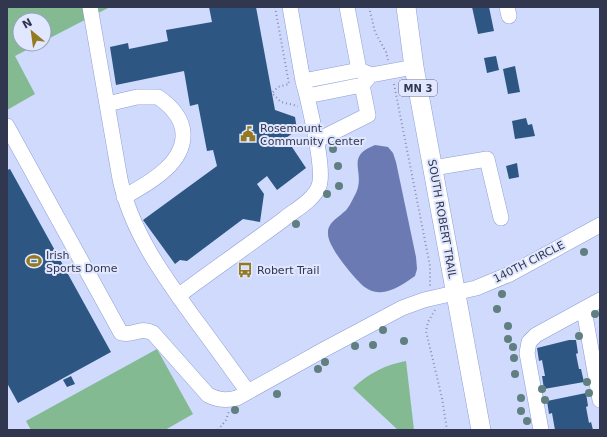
<svg xmlns="http://www.w3.org/2000/svg" width="607" height="437" font-family="'DejaVu Sans',sans-serif">
	<rect width="100%" height="100%" fill="#cfdafd"/>
	<path fill="#83ba91" d="M 7,7 L 110,7 L 44,41 L 44,20 L 20,20 L 20,44 L 38,44 L 15,56 L 35,94 L 7,110 Z
		M 157,349 L 193,414 L 165,430 L 31,430 L 26,421 Z
		M 406,361 L 414,430 L 398,430 L 353,388 C 369,373 385,365 406,361 Z"/>
	<path fill="#6b7ab2" d="M 375,145 L 388,147 L 393,153 L 396,162 L 416,257 L 417,269 L 415,276 C 405,283 390,294 377,292 C 372,292 365,288 361,284 C 352,275 328,247 328,234 C 327,222 340,217 347,209 C 351,204 353,198 356,193 C 366,171 344,157 375,145 Z"/>
	<path fill="#2d5683" d="M 209,7 L 256,7 L 275,110 L 295,117 L 297,130 L 286,138 L 306,168 L 277,190 L 267,176 L 257,184 L 264,194 L 260,222 L 243,219 L 187,261 L 180,260 L 175,264 L 143,220 L 217,166 L 213,150 L 207,151 L 198,104 L 190,106 L 184,71 L 116,85 L 110,47 L 128,43 L 129,49 L 168,41 L 166,30 L 212,22 Z
		M 472,7 L 489,7 L 494,31 L 478,34 Z
		M 496,56 L 499,70 L 487,73 L 484,58 Z
		M 515,66 L 520,92 L 508,94 L 503,69 Z
		M 526,118 L 528,125 L 532,124 L 535,136 L 515,139 L 512,121 Z
		M 517,163 L 519,177 L 509,179 L 506,166 Z
		M 10,169 L 111,352 L 18,403 L 7,383 L 7,170 Z
		M 569,340 L 576,340 L 578,353 L 576,354 L 579,369 L 581,369 L 584,382 L 544,389 L 542,376 L 545,376 L 542,360 L 539,361 L 537,348 Z
		M 71,376 L 75,384 L 67,387 L 63,380 Z
		M 586,393 L 588,406 L 586,407 L 589,423 L 591,422 L 593,430 L 555,430 L 552,413 L 549,414 L 547,401 Z"/>
	<g fill="none" stroke-linecap="round" stroke-linejoin="round">
		<g stroke="#8e9ed4" stroke-width="16">
			<path id="minor" d="M 90,7 L 120,179 C 131,231 163,275 194,318 C 212,342 230,367 248,392
				M 290,7 L 303,81
				M 347,7 L 359,70
				M 507,7 L 509,16
				M 371,75 L 362,85 L 307,96 L 303,81 L 359,70 L 371,75 L 414,67
				M 107,104 L 137,97 L 158,97 C 171,106 182,117 183,133 C 185,164 147,184 124,197
				M 7,126 L 121,333 C 136,336 139,326 153,333 L 208,395 C 218,400 226,401 237,398 L 325,349 L 402,308 L 424,300 L 476,288 L 510,274 L 600,225
				M 316,141 L 368,115 L 362,85
				M 433,168 L 487,159 L 501,218
				M 178,296 C 213,270 249,245 284,219 C 295,210 314,200 319,186 C 325,170 311,115 307,96
				M 584,310 L 600,400
				M 541,430 L 527,353 L 529,342 L 536,335 L 600,300"/>
		</g>
		<g stroke="#8e9ed4" stroke-width="20">
			<path id="major" d="M 406,7 L 414,67 L 481,430"/>
		</g>
		<path stroke="#8790ad" stroke-width="2" stroke-dasharray="1 3" stroke-linecap="butt" d="M 275,7 L 289,84 L 278,87 L 272,93 L 281,102 L 298,106
			M 369,7 L 375,32 L 386,52 L 388,60
			M 394,84 L 430,266 L 430,286
			M 435,310 L 428,322 L 426,331 L 442,398 L 447,430
			M 218,430 L 226,420 L 229,411"/>
		<use href="#minor" stroke="#fff" stroke-width="15"/>
		<use href="#major" stroke="#fff" stroke-width="19"/>
	</g>
	<g fill="#607f80">
		<circle cx="333" cy="149" r="4"/>
		<circle cx="338" cy="166" r="4"/>
		<circle cx="339" cy="186" r="4"/>
		<circle cx="327" cy="194" r="4"/>
		<circle cx="296" cy="224" r="4"/>
		<circle cx="584" cy="252" r="4"/>
		<circle cx="502" cy="294" r="4"/>
		<circle cx="497" cy="309" r="4"/>
		<circle cx="595" cy="314" r="4"/>
		<circle cx="508" cy="326" r="4"/>
		<circle cx="383" cy="330" r="4"/>
		<circle cx="579" cy="336" r="4"/>
		<circle cx="508" cy="339" r="4"/>
		<circle cx="404" cy="341" r="4"/>
		<circle cx="373" cy="345" r="4"/>
		<circle cx="355" cy="346" r="4"/>
		<circle cx="513" cy="347" r="4"/>
		<circle cx="514" cy="358" r="4"/>
		<circle cx="325" cy="362" r="4"/>
		<circle cx="318" cy="369" r="4"/>
		<circle cx="515" cy="374" r="4"/>
		<circle cx="587" cy="382" r="4"/>
		<circle cx="542" cy="389" r="4"/>
		<circle cx="589" cy="393" r="4"/>
		<circle cx="277" cy="394" r="4"/>
		<circle cx="521" cy="398" r="4"/>
		<circle cx="545" cy="400" r="4"/>
		<circle cx="235" cy="410" r="4"/>
		<circle cx="521" cy="411" r="4"/>
		<circle cx="527" cy="421" r="4"/>
	</g>
	<defs>
		<g id="civic-bare" transform="scale(1.2)"><path d="M-.6-6.5H3V-4.5H.6V-3L4-1V1h2V6H-6V1h2V-1L-.6-3ZM-1.2 2.5V6h2.4V2.5Z" fill="#937920" stroke="#e0e7ff" stroke-width="2.5" paint-order="stroke"/></g>
		<g id="stadium-bare" transform="scale(1.2)"><path d="M0-5a6.5 5 0 1 0 0 10a6.5 5 0 1 0 0-10ZM-3.5-1.8h7v3.6h-7Z" fill="#937920" stroke="#e0e7ff" stroke-width="2.5" paint-order="stroke"/></g>
		<g id="bus-bare" transform="scale(1.2)"><path d="M-5-6H5V4H4V6H2V4H-2V6H-4V4H-5ZM-3.5-4V0h7V-4ZM-3.5 1.2v1.5H-2V1.2ZM2 1.2v1.5H3.5V1.2Z" fill="#937920" stroke="#e0e7ff" stroke-width="2.5" paint-order="stroke"/></g>
	</defs>
	<g fill-rule="evenodd">
		<use href="#civic-bare" x="248" y="134"/>
		<use href="#stadium-bare" x="34" y="261"/>
		<use href="#bus-bare" x="245" y="270"/>
	</g>
	<g text-anchor="middle" dominant-baseline="central" stroke-width="4" stroke-linejoin="round" paint-order="stroke">
		<rect fill="#e0e7ff" stroke="#666c83" stroke-width="1" x="399" y="80" width="38" height="16" rx="3"/>
		<g font-size="10" font-weight="bold" fill="#31374e">
			<text x="418" y="88">MN 3</text>
		</g>
		<g font-size="11" fill="#31374e" stroke="#e0e7ff" text-anchor="start">
			<text x="260" y="128">Rosemount<tspan x="260" dy="13">Community Center</tspan></text>
			<text x="46" y="255">Irish<tspan x="46" dy="13">Sports Dome</tspan></text>
			<text x="257" y="270">Robert Trail</text>
		</g>
		<g font-size="11" fill="#31374e" stroke="#e0e7ff">
			<text transform="translate(442 219) rotate(80)">SOUTH ROBERT TRAIL</text>
			<text transform="translate(529 262) rotate(-27)">140TH CIRCLE</text>
		</g>
	</g>
	<rect width="607" height="437" fill="none" stroke="#31374e" stroke-width="16"/>
	<g transform="translate(32 32) rotate(331)"><circle r="19" fill="#e0e7ff" stroke="#9aa1b8"/>
	<path d="M0-3L7 15L0 10L-7 15Z" fill="#937920"/>
	<text y="-6" font-size="11" font-weight="bold" text-anchor="middle" fill="#31374e">N</text>
	</g>
</svg>
